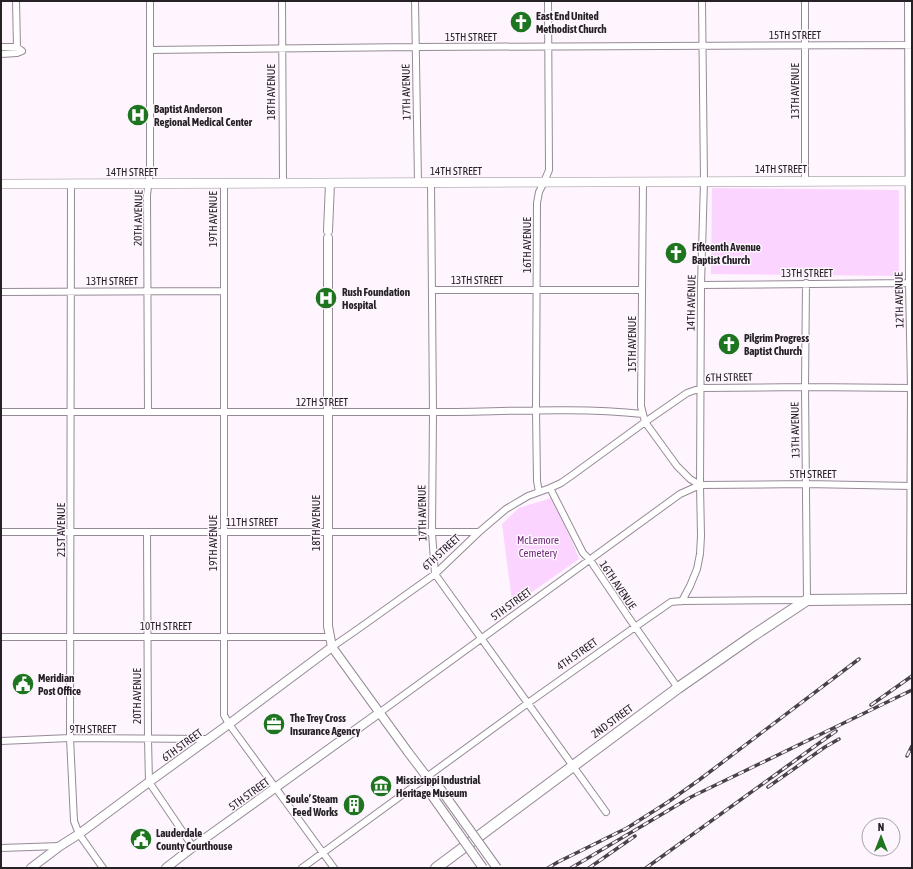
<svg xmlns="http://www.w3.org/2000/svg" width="913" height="869" font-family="'Asap Condensed',sans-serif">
	<rect width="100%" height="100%" fill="#fef5ff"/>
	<path fill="#fbd4ff" d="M 712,188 L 899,190 L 899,276 L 711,274 Z
		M 551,498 L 571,539 L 579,559 L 515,604 L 512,601 L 502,524 L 519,508 Z"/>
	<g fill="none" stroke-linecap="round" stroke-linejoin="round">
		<g stroke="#958b96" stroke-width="8">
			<path id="minor" d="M 16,1 L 17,47
				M 282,1 L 283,183
				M 415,1 L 418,183
				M 805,1 L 805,181
				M 908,1 L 909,283 L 911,388 L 910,599
				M 1,47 L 17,47 L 22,51
				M 150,50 L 415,47 L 912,45
				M 1,54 L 17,53 L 22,51
				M 643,182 L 641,406 L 645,422 L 677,466 L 690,479 L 700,485
				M 224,183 L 224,715 L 229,724 L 334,868
				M 431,183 L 433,412 L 432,533 L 435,574 L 606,812
				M 71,184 L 70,738 L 74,821 L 79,834 L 103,868
				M 701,285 L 912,283
				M 432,290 L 642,290
				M 1,292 L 223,291
				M 1,412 C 144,412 287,412 430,412 C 501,412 572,407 643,414
				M 148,412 L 147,195 L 150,171 L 150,1
				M 550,488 L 583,553 L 590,560 L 629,618 L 678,688
				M 539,492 L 537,481 L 536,410 L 537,203 L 539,192 L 544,182 L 549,170 L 548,1
				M 1,532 L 479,532
				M 147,532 L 148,739 L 149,782 L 193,847
				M 682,601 L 690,586 L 697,569 L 700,554 L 701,536 L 700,485 L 701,285 L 704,181 L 702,1
				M 1,637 L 330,637
				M 332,647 L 358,629 L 435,574 L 479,532 L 506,509 L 528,496 L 550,488 L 561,483 L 571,476 L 645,422 L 687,393 L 701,388 L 805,387 L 912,388
				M 379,713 L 680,494 L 700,485 L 806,484 L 912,486
				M 1,741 L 70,738 L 208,739
				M 1,848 L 60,846
				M 302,868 L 528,703 L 635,627 L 671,602 L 682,601 L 807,600 L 805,387 L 806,283"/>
		</g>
		<g stroke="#958b96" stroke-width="10">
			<path id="tertiary" d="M 328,231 L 330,183
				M 328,238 L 328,626 L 332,647 L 408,752 L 427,777 L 439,787
				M 31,868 L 60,846 L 79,834 L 149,782 L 229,724 L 332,647
				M 166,868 L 193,847 L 379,713"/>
		</g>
		<g stroke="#958b96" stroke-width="10">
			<path id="secondary" d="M 1,184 L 912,181"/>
		</g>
		<g stroke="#958b96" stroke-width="12">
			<path id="primary" d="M 436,868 L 678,688 L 754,635 L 807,600 L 912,599"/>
		</g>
		<use href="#minor" stroke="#fff" stroke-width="6"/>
		<use href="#tertiary" stroke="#fff" stroke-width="8"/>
		<use href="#secondary" stroke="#fff" stroke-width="9"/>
		<use href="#primary" stroke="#fff" stroke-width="10"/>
		<g stroke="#484348" stroke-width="3.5">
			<path id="rail" d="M 871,705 L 912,676
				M 907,756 L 912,746
				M 768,787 L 825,747 L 839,739
				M 624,830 L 668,802 L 699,780 L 859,659
				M 548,868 L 558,862 L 629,827
				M 571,868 L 691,797 L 912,690
				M 589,868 L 635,836
				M 646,868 L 786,767 L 836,731"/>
		</g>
		<use href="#rail" stroke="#fef5ff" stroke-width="2" stroke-dasharray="6" stroke-linecap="butt"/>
		<g stroke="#958b96" stroke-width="10" stroke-linecap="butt">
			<path id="tertiary-bridge" d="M 439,787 L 497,868
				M 430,793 L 483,868"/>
		</g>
		<use href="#tertiary-bridge" stroke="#fff" stroke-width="8"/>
	</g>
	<defs>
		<g id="church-disc" transform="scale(1.15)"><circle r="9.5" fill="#1e741f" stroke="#fef5ff"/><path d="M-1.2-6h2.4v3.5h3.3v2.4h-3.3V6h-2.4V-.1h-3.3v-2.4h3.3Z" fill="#fff"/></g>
		<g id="hospital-disc" transform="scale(1.15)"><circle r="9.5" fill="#1e741f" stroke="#fef5ff"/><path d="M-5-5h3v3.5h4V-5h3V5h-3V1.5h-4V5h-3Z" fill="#fff"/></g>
		<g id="civic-disc" transform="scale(1.15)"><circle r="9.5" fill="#1e741f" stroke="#fef5ff"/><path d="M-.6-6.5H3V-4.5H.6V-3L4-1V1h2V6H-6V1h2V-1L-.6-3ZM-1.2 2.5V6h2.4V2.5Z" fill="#fff"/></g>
		<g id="office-disc" transform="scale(1.15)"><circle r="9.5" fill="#1e741f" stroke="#fef5ff"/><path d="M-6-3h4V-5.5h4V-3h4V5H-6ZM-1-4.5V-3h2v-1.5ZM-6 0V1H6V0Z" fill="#fff"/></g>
		<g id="museum-disc" transform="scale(1.15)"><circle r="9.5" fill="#1e741f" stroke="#fef5ff"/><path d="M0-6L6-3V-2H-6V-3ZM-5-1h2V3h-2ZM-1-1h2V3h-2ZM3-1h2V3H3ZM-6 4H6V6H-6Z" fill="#fff"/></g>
		<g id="building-disc" transform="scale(1.15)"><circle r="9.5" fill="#1e741f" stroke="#fef5ff"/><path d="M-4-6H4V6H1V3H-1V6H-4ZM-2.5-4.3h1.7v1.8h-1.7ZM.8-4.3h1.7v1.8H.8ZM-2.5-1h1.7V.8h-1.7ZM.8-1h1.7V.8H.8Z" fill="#fff"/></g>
	</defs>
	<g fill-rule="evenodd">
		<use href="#church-disc" x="521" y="22"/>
		<use href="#hospital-disc" x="138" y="115"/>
		<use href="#church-disc" x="676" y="253"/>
		<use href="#hospital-disc" x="326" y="298"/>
		<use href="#church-disc" x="729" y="344"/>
		<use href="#civic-disc" x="23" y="684"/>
		<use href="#office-disc" x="274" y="724"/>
		<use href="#museum-disc" x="381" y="786"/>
		<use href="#building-disc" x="354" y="805"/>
		<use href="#civic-disc" x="141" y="839"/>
	</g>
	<g text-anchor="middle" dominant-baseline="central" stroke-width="3" stroke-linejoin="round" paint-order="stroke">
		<g font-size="11" font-weight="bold" fill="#252125" stroke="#fef5ff" text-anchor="start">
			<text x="536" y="16">East End United<tspan x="536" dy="13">Methodist Church</tspan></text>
			<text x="154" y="109">Baptist Anderson<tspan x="154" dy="13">Regional Medical Center</tspan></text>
			<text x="692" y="247">Fifteenth Avenue<tspan x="692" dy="13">Baptist Church</tspan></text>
			<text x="342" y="292">Rush Foundation<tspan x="342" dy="13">Hospital</tspan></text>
			<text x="744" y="338">Pilgrim Progress<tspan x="744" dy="13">Baptist Church</tspan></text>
			<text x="38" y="678">Meridian<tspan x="38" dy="13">Post Office</tspan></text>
			<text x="290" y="718">The Trey Cross<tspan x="290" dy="13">Insurance Agency</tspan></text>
			<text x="396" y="780">Mississippi Industrial<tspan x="396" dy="13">Heritage Museum</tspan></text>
			<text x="338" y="799" text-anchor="end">Soule’ Steam<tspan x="338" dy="13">Feed Works</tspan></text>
			<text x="156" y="833">Lauderdale<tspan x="156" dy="13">County Courthouse</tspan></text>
		</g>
		<g font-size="11" fill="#252125" stroke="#fef5ff">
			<text x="795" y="35">15TH STREET</text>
			<text x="471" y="37">15TH STREET</text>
			<text transform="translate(795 91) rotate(-90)">13TH AVENUE</text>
			<text transform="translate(271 92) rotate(-90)">18TH AVENUE</text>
			<text transform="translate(406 92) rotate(-91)">17TH AVENUE</text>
			<text x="781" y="169">14TH STREET</text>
			<text x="456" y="171">14TH STREET</text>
			<text x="132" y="172">14TH STREET</text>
			<text transform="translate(138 218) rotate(-89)">20TH AVENUE</text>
			<text transform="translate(213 219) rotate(-90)">19TH AVENUE</text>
			<text transform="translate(527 245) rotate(-90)">16TH AVENUE</text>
			<text x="807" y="273">13TH STREET</text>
			<text x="477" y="280">13TH STREET</text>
			<text x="112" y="281">13TH STREET</text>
			<text transform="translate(899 300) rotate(-91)">12TH AVENUE</text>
			<text transform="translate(691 303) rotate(-89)">14TH AVENUE</text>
			<text transform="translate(632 344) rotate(-90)">15TH AVENUE</text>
			<text transform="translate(729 377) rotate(-1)">6TH STREET</text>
			<text x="322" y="402">12TH STREET</text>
			<text transform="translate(795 430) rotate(-91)">13TH AVENUE</text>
			<text x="813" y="474">5TH STREET</text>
			<text transform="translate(422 513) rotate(-91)">17TH AVENUE</text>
			<text x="252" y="522">11TH STREET</text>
			<text transform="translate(316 523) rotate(-90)">18TH AVENUE</text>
			<text transform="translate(61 530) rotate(-90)">21ST AVENUE</text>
			<text transform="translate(213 543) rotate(-90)">19TH AVENUE</text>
			<text transform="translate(441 552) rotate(-42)">6TH STREET</text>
			<text transform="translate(618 585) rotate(56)">16TH AVENUE</text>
			<text transform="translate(511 604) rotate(-36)">5TH STREET</text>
			<text x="166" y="626">10TH STREET</text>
			<text transform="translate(577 654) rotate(-35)">4TH STREET</text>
			<text transform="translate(137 696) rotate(-90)">20TH AVENUE</text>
			<text transform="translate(612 721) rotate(-36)">2ND STREET</text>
			<text x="93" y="729">9TH STREET</text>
			<text transform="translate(182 745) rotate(-36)">6TH STREET</text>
			<text transform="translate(249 794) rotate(-36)">5TH STREET</text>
		</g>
		<g font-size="11" fill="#6e2c77" stroke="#fef5ff">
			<text x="538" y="540">McLemore<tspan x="538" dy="13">Cemetery</tspan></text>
		</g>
	</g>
	<rect width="913" height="869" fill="none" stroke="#252125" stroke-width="4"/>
	<g transform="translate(881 837)"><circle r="19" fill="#fef5ff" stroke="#a7a0a8"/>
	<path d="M0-3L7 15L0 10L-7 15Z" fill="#1e741f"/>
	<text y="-6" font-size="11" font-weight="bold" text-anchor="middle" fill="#252125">N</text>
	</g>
</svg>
